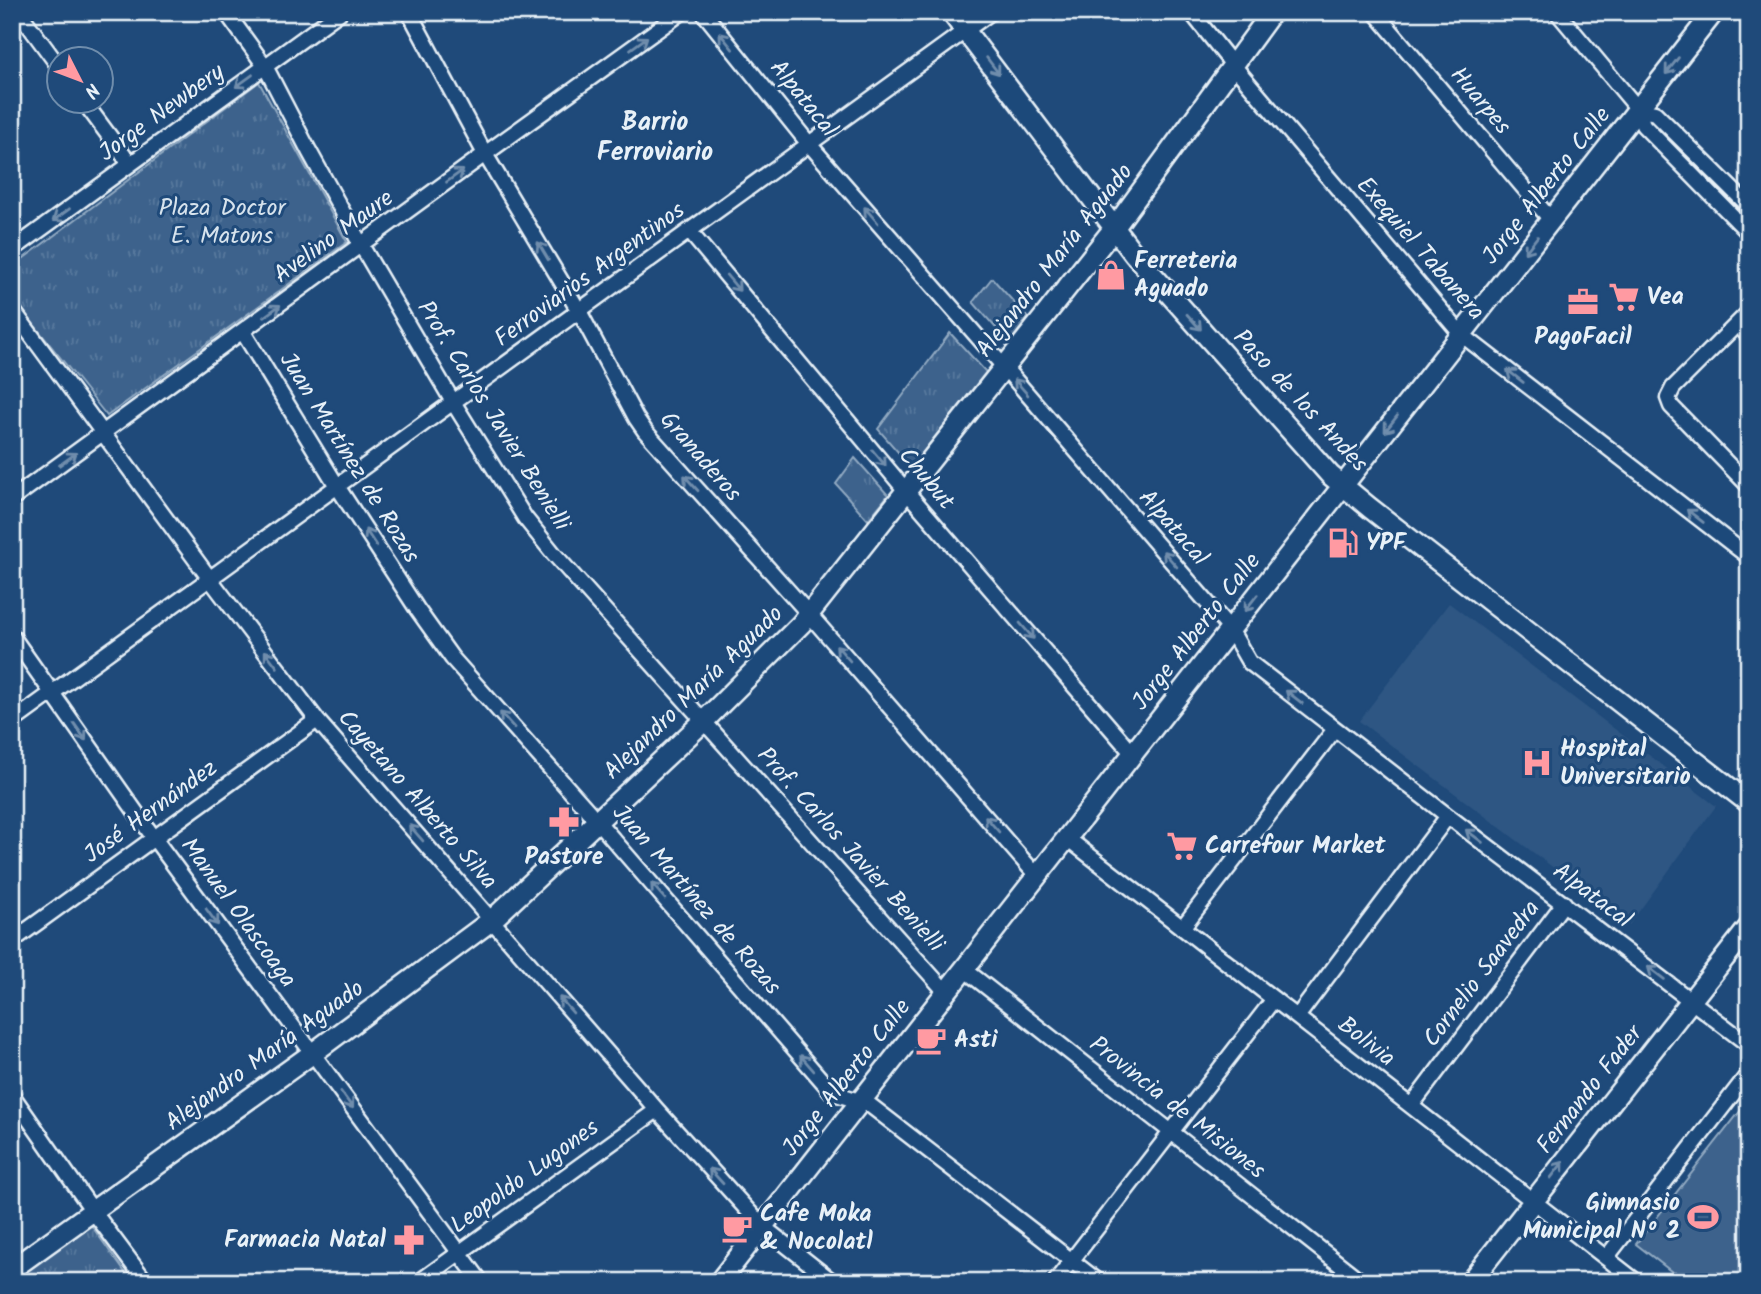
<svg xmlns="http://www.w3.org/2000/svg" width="1761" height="1294" font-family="Kalam,sans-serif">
	<defs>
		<pattern id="park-tufts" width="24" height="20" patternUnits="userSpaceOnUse" patternTransform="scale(1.75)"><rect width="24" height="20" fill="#3c628c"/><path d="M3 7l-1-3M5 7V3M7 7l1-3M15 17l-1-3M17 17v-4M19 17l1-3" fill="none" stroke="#58799d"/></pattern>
	</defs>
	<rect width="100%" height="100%" fill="#1f4a7a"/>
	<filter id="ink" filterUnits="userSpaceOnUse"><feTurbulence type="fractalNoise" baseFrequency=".0143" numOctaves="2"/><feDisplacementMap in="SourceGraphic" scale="14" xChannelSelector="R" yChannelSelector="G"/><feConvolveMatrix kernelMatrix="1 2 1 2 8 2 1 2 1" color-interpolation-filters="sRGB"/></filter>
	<g filter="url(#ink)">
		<path fill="#2e5683" d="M 1449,603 L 1716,806 L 1629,925 L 1359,721 Z"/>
		<path fill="#3c628c" stroke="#92aac2" stroke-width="2" d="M 1749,1100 L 1749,1282 L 1685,1282 L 1636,1244 Z"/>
		<path fill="url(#park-tufts)" stroke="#92aac2" stroke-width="2" d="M 259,82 L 347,242 L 107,416 L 12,297 L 12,267 Z
			M 992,278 L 1028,318 L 1009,343 L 973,302 Z
			M 950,333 L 986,372 L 911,467 L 878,429 Z
			M 855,458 L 888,495 L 868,520 L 836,484 Z
			M 88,1221 L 132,1282 L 12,1282 L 12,1276 Z"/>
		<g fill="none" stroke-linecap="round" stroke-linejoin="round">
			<g stroke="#e8f1f8" stroke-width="19">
				<path id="street" d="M 19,12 L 60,68
					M 226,12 L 265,66 L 309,151 L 361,245 L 453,402 L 525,518 L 554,554 L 946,992
					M 409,12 L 485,154 L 579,311 L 636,418 L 645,431 L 809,614 L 1037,876
					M 703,12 L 809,144 L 1004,367 L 1230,629 L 1249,662 L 1448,816 L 1749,1045
					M 1191,12 L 1233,65 L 1461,334 L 1749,557
					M 1375,12 L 1551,220
					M 1557,12 L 1638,109 L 1643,125 L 1749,233
					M 84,102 L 130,164
					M 1638,109 L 1655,113 L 1749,206
					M 689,231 L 907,492 L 1133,754
					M 12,250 L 340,12
					M 12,309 L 210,579 L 317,720 L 657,1110 L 762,1226 L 833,1282
					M 1749,312 L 1673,388 L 1668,398 L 1671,406 L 1749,486
					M 1737,324 L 1749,336
					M 243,332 L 337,486 L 417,609 L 452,658 L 598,822 L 831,1091 C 844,1098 858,1099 871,1106 L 1099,1282
					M 12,499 L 485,154 L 682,12
					M 12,636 L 154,838 L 481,1282
					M 12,722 L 991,12
					M 1067,838 L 1637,1282
					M 1182,928 L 1335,729
					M 12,941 L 317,720
					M 964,969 L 1362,1282
					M 1297,1017 L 1448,816
					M 12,1095 L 93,1211 L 146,1282
					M 1411,1106 L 1564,903
					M 1606,1258 L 1749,1073
					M 419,1282 L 657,1110
					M 1055,1282 L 1274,999"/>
			</g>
			<g stroke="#e8f1f8" stroke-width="24">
				<path id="secondary" d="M 951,12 L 1134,254 L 1330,475 L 1370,508 L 1749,803
					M 12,1269 L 313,1053 L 492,920 L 704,721 L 801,624 L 1115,227 L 1272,12
					M 719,1282 L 1714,12
					M 1470,1282 L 1749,927"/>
			</g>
			<use href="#street" stroke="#1f4a7a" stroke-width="14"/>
			<use href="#secondary" stroke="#1f4a7a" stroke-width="19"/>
		</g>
		<defs><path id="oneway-shaft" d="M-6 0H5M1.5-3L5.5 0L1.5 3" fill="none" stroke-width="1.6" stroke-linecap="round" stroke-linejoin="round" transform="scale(1.75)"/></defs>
		<g stroke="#6f8dac">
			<use href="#oneway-shaft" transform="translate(726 41) rotate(-129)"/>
			<use href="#oneway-shaft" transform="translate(639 43) rotate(-36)"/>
			<use href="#oneway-shaft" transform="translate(993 66) rotate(53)"/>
			<use href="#oneway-shaft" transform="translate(1672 66) rotate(128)"/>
			<use href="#oneway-shaft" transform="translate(244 81) rotate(144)"/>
			<use href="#oneway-shaft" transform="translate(455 176) rotate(-36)"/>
			<use href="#oneway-shaft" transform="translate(61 215) rotate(144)"/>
			<use href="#oneway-shaft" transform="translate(871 215) rotate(-131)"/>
			<use href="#oneway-shaft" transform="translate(1531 245) rotate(128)"/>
			<use href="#oneway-shaft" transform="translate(543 251) rotate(-121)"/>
			<use href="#oneway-shaft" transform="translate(733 283) rotate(50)"/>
			<use href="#oneway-shaft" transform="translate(272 311) rotate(-36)"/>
			<use href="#oneway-shaft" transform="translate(1194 322) rotate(48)"/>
			<use href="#oneway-shaft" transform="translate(1515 376) rotate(-142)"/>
			<use href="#oneway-shaft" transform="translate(1021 387) rotate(-131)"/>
			<use href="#oneway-shaft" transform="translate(1391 424) rotate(128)"/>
			<use href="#oneway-shaft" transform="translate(879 458) rotate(50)"/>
			<use href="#oneway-shaft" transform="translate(68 459) rotate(-36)"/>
			<use href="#oneway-shaft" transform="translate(691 483) rotate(-132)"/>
			<use href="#oneway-shaft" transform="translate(1695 516) rotate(-142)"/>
			<use href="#oneway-shaft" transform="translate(371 538) rotate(-123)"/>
			<use href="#oneway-shaft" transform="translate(1170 559) rotate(-131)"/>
			<use href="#oneway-shaft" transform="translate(1251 603) rotate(128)"/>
			<use href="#oneway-shaft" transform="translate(1027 631) rotate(49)"/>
			<use href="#oneway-shaft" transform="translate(843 653) rotate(-131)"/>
			<use href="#oneway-shaft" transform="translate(271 659) rotate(-127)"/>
			<use href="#oneway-shaft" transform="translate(1294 697) rotate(-142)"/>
			<use href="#oneway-shaft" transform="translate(507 720) rotate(-132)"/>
			<use href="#oneway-shaft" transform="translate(80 732) rotate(55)"/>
			<use href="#oneway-shaft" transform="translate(992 824) rotate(-131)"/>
			<use href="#oneway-shaft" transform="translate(416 833) rotate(-131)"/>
			<use href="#oneway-shaft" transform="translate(1474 836) rotate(-143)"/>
			<use href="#oneway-shaft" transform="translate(658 891) rotate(-131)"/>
			<use href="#oneway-shaft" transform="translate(212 917) rotate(54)"/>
			<use href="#oneway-shaft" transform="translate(1656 973) rotate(-143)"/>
			<use href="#oneway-shaft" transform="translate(566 1005) rotate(-131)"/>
			<use href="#oneway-shaft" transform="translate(807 1063) rotate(-131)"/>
			<use href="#oneway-shaft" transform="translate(347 1100) rotate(54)"/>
			<use href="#oneway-shaft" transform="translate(1557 1170) rotate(-52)"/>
			<use href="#oneway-shaft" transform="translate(716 1176) rotate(-132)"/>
		</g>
	</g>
	<defs>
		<g id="shop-bare" transform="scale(2.415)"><path d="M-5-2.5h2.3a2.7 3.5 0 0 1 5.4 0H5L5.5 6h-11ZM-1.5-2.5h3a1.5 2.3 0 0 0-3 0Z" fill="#ff9aa2" stroke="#1f4a7a" stroke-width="2.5" paint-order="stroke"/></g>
		<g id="supermarket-bare" transform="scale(2.415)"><path d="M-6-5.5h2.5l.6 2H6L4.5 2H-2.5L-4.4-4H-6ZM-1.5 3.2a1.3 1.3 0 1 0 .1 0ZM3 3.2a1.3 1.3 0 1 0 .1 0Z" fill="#ff9aa2" stroke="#1f4a7a" stroke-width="2.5" paint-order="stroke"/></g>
		<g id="office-bare" transform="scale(2.415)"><path d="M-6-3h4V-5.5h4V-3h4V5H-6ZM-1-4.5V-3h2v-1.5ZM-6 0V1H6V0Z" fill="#ff9aa2" stroke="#1f4a7a" stroke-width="2.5" paint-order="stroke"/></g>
		<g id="fuel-bare" transform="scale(2.415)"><path d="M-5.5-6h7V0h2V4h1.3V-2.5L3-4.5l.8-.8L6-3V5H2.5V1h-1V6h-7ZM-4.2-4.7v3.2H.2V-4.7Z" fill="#ff9aa2" stroke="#1f4a7a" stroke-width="2.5" paint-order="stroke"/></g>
		<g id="hospital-bare" transform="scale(2.415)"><path d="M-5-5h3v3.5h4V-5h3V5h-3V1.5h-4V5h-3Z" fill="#ff9aa2" stroke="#1f4a7a" stroke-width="2.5" paint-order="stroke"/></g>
		<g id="pharmacy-bare" transform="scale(2.415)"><path d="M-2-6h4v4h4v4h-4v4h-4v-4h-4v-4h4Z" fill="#ff9aa2" stroke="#1f4a7a" stroke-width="2.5" paint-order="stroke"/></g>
		<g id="cafe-bare" transform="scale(2.415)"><path d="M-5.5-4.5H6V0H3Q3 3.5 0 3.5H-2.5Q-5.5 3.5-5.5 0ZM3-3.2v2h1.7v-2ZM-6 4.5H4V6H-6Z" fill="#ff9aa2" stroke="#1f4a7a" stroke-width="2.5" paint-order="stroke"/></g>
		<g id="stadium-bare" transform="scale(2.415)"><path d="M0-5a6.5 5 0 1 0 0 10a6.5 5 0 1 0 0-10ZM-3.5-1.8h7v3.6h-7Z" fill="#ff9aa2" stroke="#1f4a7a" stroke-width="2.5" paint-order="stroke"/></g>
	</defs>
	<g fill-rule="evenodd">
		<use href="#shop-bare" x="1111" y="275"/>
		<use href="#supermarket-bare" x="1624" y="297"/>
		<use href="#office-bare" x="1583" y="302"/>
		<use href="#fuel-bare" x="1343" y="543"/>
		<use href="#hospital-bare" x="1537" y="763"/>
		<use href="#pharmacy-bare" x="564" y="822"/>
		<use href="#supermarket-bare" x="1182" y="846"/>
		<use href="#cafe-bare" x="931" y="1040"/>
		<use href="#stadium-bare" x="1703" y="1217"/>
		<use href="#cafe-bare" x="737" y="1228"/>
		<use href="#pharmacy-bare" x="409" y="1240"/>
	</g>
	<g text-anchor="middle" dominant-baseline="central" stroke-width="6" stroke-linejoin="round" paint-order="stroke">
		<g font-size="24" fill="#e8f1f8" stroke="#1f4a7a">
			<text transform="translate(803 99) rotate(51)">Alpatacal</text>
			<text transform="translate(1480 101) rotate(50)">Huarpes</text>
			<text transform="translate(162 113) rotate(-36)">Jorge Newbery</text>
			<text transform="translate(1547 186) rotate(-52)">Jorge Alberto Calle</text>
			<text transform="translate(334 237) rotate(-36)">Avelino Maure</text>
			<text transform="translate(1420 249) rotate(49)">Exequiel Tabanera</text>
			<text transform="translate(1055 261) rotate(-52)">Alejandro María Aguado</text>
			<text transform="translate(590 275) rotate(-36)">Ferroviarios Argentinos</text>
			<text transform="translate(1300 401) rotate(47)">Paso de los Andes</text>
			<text transform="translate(493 416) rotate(58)">Prof. Carlos Javier Benielli</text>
			<text transform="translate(700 457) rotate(49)">Granaderos</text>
			<text transform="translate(349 458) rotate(58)">Juan Martínez de Rozas</text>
			<text transform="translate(926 479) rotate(50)">Chubut</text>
			<text transform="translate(1173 528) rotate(49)">Alpatacal</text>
			<text transform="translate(1197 632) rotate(-52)">Jorge Alberto Calle</text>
			<text transform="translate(694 693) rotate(-44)">Alejandro María Aguado</text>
			<text transform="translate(417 800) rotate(49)">Cayetano Alberto Silva</text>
			<text transform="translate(151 812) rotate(-36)">José Hernández</text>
			<text transform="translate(850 850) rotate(48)">Prof. Carlos Javier Benielli</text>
			<text transform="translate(1592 896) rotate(37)">Alpatacal</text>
			<text transform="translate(696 900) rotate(49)">Juan Martínez de Rozas</text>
			<text transform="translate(238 913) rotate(54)">Manuel Olascoaga</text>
			<text transform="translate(1482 974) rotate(-53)">Cornelio Saavedra</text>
			<text transform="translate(1366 1042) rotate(38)">Bolivia</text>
			<text transform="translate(265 1056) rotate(-36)">Alejandro María Aguado</text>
			<text transform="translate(847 1078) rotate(-52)">Jorge Alberto Calle</text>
			<text transform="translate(1590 1090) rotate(-52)">Fernando Fader</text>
			<text transform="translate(1177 1108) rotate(38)">Provincia de Misiones</text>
			<text transform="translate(525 1177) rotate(-36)">Leopoldo Lugones</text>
		</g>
		<g font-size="24" fill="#d7e3ed" stroke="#1f4a7a">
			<text x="222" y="208">Plaza Doctor<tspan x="222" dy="28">E. Matons</tspan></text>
		</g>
		<g font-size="24" font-weight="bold" fill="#e8f1f8" stroke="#1f4a7a" text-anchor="start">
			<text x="1134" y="261">Ferreteria<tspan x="1134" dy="28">Aguado</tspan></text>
			<text x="1647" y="297">Vea</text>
			<text x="1583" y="337" text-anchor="middle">PagoFacil</text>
			<text x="1366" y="543">YPF</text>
			<text x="1560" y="749">Hospital<tspan x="1560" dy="28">Universitario</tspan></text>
			<text x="1205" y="846">Carrefour Market</text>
			<text x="564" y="857" text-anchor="middle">Pastore</text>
			<text x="954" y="1040">Asti</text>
			<text x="1680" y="1203" text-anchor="end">Gimnasio<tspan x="1680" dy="28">Municipal Nº 2</tspan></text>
			<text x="760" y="1214">Cafe Moka<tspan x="760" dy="28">&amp; Nocolatl</tspan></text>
			<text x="386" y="1240" text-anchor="end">Farmacia Natal</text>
		</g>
		<g font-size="26" font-weight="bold" fill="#e8f1f8" stroke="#1f4a7a">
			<text x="655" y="123">Barrio<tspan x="655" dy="30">Ferroviario</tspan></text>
		</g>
	</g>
	<rect width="1761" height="1294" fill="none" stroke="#1f4a7a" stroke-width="42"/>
	<rect x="21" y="21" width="1719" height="1252" fill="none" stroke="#e8f1f8" stroke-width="2.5" filter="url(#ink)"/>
	<g transform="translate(80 80) rotate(132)"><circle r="33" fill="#1f4a7a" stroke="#6f8dac" stroke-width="2"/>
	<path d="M0-5L12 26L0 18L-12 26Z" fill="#ff9aa2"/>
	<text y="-10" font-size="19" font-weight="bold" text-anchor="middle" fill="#e8f1f8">N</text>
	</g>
</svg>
